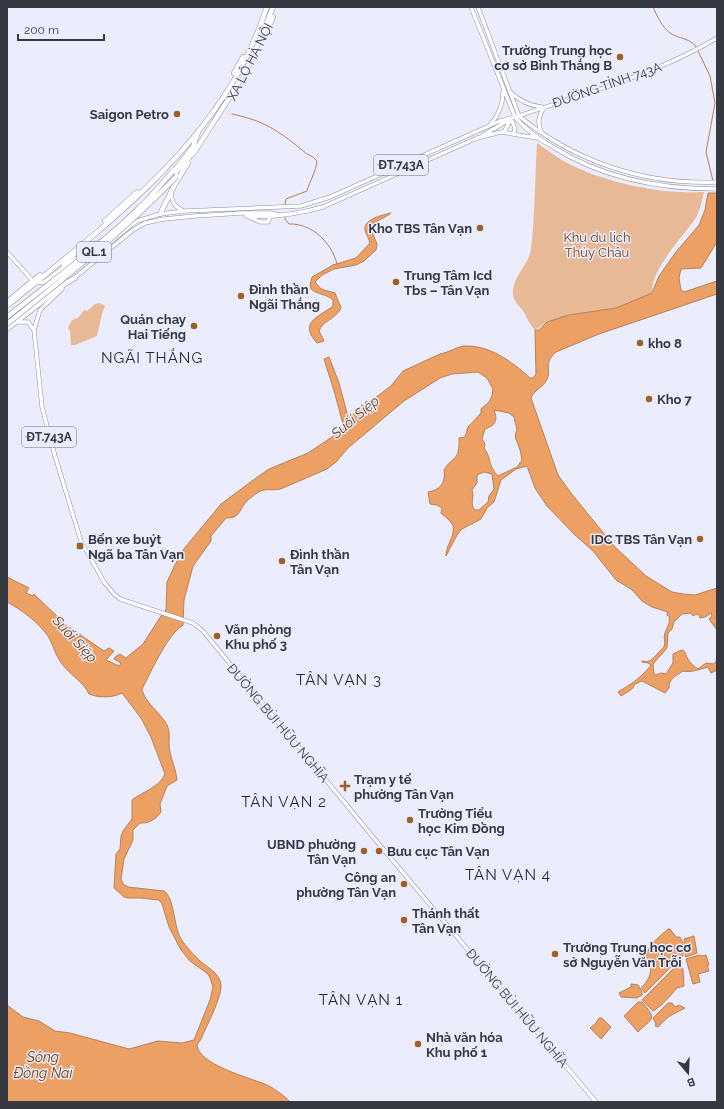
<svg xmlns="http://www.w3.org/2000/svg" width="724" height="1109" font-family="Raleway,sans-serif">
	<rect width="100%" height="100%" fill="#ebecfc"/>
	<path fill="#e8b996" d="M 537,143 C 546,149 555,156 565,162 C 603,182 661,195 704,192 C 702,201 700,211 695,219 C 682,238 651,269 652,293 L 616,308 L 569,315 L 547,322 L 535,330 C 530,324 527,319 524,312 C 520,306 514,303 513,294 C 512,277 529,265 531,249 C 535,215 535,178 537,143 Z
		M 100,303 L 105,306 L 102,314 L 97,336 L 75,345 L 71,345 L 70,331 L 68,328 L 72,320 L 78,318 L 84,310 L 87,311 L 95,304 Z"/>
	<path fill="#eca064" stroke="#b6815a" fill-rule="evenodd" d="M 708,193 L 717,193 L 717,242 L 701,268 L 681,269 L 679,278 L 681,290 L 684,292 L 717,281 L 717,294 L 599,334 L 556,352 C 542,364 553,370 546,381 C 542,388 534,390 531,398 L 558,475 L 571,493 L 614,546 L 646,576 L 672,592 L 683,594 L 695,595 L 717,588 L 717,607 L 716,612 L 717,614 L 717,630 L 709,619 L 712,616 L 711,613 L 705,617 L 700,618 L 699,615 L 696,614 L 693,616 L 691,613 L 682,614 L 674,622 L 672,629 L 668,633 L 667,648 L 653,664 L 654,674 L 656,675 L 661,673 L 666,674 L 673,663 L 673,654 C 688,646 683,652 688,659 C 690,663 695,667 698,669 L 706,663 L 713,664 L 716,662 L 717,652 L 717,670 L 711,673 L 708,667 C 701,669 690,673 683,671 C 676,676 669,678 669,688 L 665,693 L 642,681 L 635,684 L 632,689 L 621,696 L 618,692 C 622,689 625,688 629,685 C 636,681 646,672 651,665 L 648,663 L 642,662 L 642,661 C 645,661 647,662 649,661 C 652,661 660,650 664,647 C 666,642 663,637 665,633 C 667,627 671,622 669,616 L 667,615 L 668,612 L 652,607 L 642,601 L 631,589 L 616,580 L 593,551 L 574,534 L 547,506 L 535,488 L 527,466 L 516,469 L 501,480 L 494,502 L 487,508 L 481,519 L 462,529 L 457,535 L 446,556 C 446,543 455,539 453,525 L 449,520 L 441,513 L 442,508 L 437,505 L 430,504 L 428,492 C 440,490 446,483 444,470 C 453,455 460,462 459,438 L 465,437 L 468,427 L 481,413 L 481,409 L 489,402 L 492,396 L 493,389 L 487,378 L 478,372 L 452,374 L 440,378 L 404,401 L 348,448 L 336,462 L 327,469 L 283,488 C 276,491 271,489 264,490 C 258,491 253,496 248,500 C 239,508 241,519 226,518 L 211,536 L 211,541 L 193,566 L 184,600 L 183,625 C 167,635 151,672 142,689 C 144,702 161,713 167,725 C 170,732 169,736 169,743 C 169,756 176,768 177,780 L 167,786 L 160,804 L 161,812 C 157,818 149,824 140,823 L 133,830 L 133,840 L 124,859 L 121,879 L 123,884 L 128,887 L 164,891 C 174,897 174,926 180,937 C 183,943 192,953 197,958 C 205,967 220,972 221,985 C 222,997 206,1027 201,1039 L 197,1045 C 198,1064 249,1078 265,1084 C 272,1087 285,1096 290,1102 L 7,1102 L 7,1005 L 23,1017 L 39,1021 L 55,1031 L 70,1033 L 129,1049 L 158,1041 L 182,1043 L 194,1040 L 210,1000 L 213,987 L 210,978 L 208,974 L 190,961 L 181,950 L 169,927 L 162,904 L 159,900 L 141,898 L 128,898 L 124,897 L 114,888 L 116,854 L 120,849 L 121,836 L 123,831 L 132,819 L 132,800 C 142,792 160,787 165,774 L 151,737 L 141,718 L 122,693 C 112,698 99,698 89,694 C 84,682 67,673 60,661 C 55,654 53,644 48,636 C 38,622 22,610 7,602 L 7,577 L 29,588 L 26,593 L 33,596 L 34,594 L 66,625 L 104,651 L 109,648 L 114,651 L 106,660 L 119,666 L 121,663 L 114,659 L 115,657 L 120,654 L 126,658 L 143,644 L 161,616 L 166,610 L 167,582 L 175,565 L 183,550 L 221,504 L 256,478 L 269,469 L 308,453 L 335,435 L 344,428 L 335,394 L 324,359 L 329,357 L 339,383 L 347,413 L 351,416 L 391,386 L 403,371 L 440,354 C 448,353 456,347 464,346 C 490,345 511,361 530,378 L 533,378 L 536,374 L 535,330 L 539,330 L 547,322 L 569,315 L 616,308 L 652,293 L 659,276 L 676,252 L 699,225 L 705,210 ZM 494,410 L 509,413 L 514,417 L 517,430 C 513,438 517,440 519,447 C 521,452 521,456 522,460 L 517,467 L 498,476 C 488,466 492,459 484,448 L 485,444 L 482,439 L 485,429 C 496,425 498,420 494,410 ZM 484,472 L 492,474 L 494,489 L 489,496 L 488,502 L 479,510 L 475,510 C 469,504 475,498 472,490 L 477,483 L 477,475 Z
		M 391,213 C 384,219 374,221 370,227 L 377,244 L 376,250 L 364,261 L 356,265 L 334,269 L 322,275 L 315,282 L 321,289 L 335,293 L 341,308 C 335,320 323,320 319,331 L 324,341 L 317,343 C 298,322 319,317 333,306 L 333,300 C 327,294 318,295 311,289 L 310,285 L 312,277 L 333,265 L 356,258 L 370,243 C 369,239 366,234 365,230 C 363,219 383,215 391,213 Z
		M 668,929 L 670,929 L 676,937 L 680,937 L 683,943 L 683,956 L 682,956 L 645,993 L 641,988 C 651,978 654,969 646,956 C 649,944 659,937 668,929 Z
		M 694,936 L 697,953 L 686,957 L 685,956 L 686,950 L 684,939 Z
		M 699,955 L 702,956 L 706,955 L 709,965 L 707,965 L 709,971 L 698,974 L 700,982 L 693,984 L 686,959 Z
		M 677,965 L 680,965 L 683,969 L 684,986 L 677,988 C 671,995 662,1006 653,1011 L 642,1000 Z
		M 631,984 L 638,985 L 642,992 L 642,995 L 637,998 L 621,997 L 619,993 L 631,987 Z
		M 638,1002 L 642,1002 C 658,1020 652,1018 638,1032 L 624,1016 Z
		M 668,1003 L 672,1003 L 675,1007 L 679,1005 L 685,1008 L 668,1017 L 658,1027 L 655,1026 L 656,1024 L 653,1018 Z
		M 599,1018 L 602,1018 L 611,1027 L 601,1039 L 590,1028 L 596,1023 Z"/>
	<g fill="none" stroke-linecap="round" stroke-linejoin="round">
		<path stroke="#b6815a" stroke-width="1" d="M 653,7 C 657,16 662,27 670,33 C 678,39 692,38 697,48
			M 698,51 L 710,76 L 715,103 L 706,152 L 713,181
			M 232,114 C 266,121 280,132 307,154 L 313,157 L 317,161 C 316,171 310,181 307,191 L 286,199 L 285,205
			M 285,216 L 285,219 L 289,224 C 312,223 332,243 337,264"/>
		<g stroke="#8c8fa6" stroke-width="4.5">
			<path id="secondary" d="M 471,7 L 515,117
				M 478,7 L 519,116 C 586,93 655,75 717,38
				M 510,92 C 520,101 529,106 542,107
				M 490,125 C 499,115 503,105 503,92
				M 542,133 C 537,124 538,116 544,108
				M 7,252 L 33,281"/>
		</g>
		<g stroke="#8c8fa6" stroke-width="4.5">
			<path id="primary" d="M 515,117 C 526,130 538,139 553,147 C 602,178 660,189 717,189
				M 511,119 L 515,128 L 514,133
				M 504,132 L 511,119
				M 483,135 L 509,120
				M 171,193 C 172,203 175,207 184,211
				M 246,216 C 272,218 298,214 323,207 L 477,138 L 501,132 L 537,138
				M 249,217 L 260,222 L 268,222 L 271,215
				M 90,257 L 95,255 L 131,225 L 137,221 L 147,218 L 160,214 L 185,211 L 301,206 L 330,197 L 500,121 L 519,116 C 575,162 645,185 717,182
				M 63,266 C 68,256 92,244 103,240
				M 73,279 L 133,230 L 145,223 L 164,219 L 195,216 L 242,213 L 271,213 L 280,215
				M 35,283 L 44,282 L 75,259 L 84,256
				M 62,289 L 40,310 L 34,330 L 42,407 L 55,456 L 81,541 L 104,582 L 114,594 L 120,599 L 193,623 L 203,631 L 373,837 L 596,1102
				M 17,322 L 28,322 L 33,329"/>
		</g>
		<g stroke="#8c8fa6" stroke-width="5.5">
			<path id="highway" d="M 265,36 L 273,17
				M 234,73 L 243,57
				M 174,171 L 193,147 L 198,132
				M 175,173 L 195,151 L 233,92 L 252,59 L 273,7
				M 160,214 L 175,184 L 188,163
				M 105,221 L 137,192
				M 7,302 L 40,275
				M 7,306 C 92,236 187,167 241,68 C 251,49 260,28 267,7
				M 7,329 L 66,283 L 75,278"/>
		</g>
		<use href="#secondary" stroke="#fff" stroke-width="3.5"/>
		<use href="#primary" stroke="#fff" stroke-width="3.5"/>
		<use href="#highway" stroke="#fff" stroke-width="4.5"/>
		<g stroke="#8c8fa6" stroke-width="5.5" stroke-linecap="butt">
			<path id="highway-bridge" d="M 7,317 C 52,281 99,247 140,207 C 152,196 162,183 173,171
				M 7,324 C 66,277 125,230 177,176"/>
		</g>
		<use href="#highway-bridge" stroke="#fff" stroke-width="4.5"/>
	</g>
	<g fill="#9f6028" stroke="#ebecfc" stroke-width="1.5">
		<circle cx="620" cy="57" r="4"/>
		<circle cx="177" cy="114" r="4"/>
		<circle cx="480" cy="228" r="4"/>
		<circle cx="396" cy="282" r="4"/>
		<circle cx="241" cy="296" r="4"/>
		<circle cx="194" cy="326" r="4"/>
		<circle cx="640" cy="343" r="4"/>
		<circle cx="649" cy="399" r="4"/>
		<circle cx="700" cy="539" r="4"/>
		<rect x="76" y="542" width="8" height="8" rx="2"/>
		<circle cx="282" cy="561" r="4"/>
		<circle cx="217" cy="636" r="4"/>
		<path d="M343 780h4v4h4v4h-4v4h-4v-4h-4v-4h4z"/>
		<circle cx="410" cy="820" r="4"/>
		<circle cx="364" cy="851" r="4"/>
		<circle cx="379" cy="851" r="4"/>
		<circle cx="404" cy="884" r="4"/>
		<circle cx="404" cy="920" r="4"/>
		<circle cx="555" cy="954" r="4"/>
		<circle cx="418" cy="1044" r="4"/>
	</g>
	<g text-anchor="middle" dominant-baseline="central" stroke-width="3" stroke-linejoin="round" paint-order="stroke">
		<g fill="#ebecfc" stroke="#6d6f7a" stroke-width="1">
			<rect x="374" y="155" width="54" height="20" rx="3"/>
			<rect x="77" y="242" width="34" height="20" rx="3"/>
			<rect x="22" y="427" width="54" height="20" rx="3"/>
		</g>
		<g font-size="12" font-weight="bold" fill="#373942">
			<text x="401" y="165">ĐT.743A</text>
			<text x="94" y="252">QL.1</text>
			<text x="49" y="437">ĐT.743A</text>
		</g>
		<g font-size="13" font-weight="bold" fill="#373942" stroke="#ebecfc" text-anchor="start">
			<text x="612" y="50" text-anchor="end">Trường Trung học<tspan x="612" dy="15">cơ sở Bình Thắng B</tspan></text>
			<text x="169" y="114" text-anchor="end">Saigon Petro</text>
			<text x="472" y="228" text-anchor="end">Kho TBS Tân Vạn</text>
			<text x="404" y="275">Trung Tâm Icd<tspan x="404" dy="15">Tbs – Tân Vạn</tspan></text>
			<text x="249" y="289">Đình thần<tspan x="249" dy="15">Ngãi Thắng</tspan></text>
			<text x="186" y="319" text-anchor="end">Quán chay<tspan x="186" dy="15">Hai Tiếng</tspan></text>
			<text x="648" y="343">kho 8</text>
			<text x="657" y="399">Kho 7</text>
			<text x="88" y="539">Bến xe buýt<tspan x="88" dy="15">Ngã ba Tân Vạn</tspan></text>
			<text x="692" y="539" text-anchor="end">IDC TBS Tân Vạn</text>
			<text x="290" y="554">Đình thần<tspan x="290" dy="15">Tân Vạn</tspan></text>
			<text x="225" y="629">Văn phòng<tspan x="225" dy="15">Khu phố 3</tspan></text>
			<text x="354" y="779">Trạm y tế<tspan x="354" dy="15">phường Tân Vạn</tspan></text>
			<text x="418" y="813">Trường Tiểu<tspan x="418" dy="15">học Kim Đồng</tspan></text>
			<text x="356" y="844" text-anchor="end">UBND phường<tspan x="356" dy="15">Tân Vạn</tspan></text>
			<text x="387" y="851">Bưu cục Tân Vạn</text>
			<text x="396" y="877" text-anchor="end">Công an<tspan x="396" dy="15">phường Tân Vạn</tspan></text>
			<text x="412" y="913">Thánh thất<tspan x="412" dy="15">Tân Vạn</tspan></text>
			<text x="563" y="947">Trường Trung học cơ<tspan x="563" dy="15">sở Nguyễn Văn Trỗi</tspan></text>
			<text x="426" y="1037">Nhà văn hóa<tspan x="426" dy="15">Khu phố 1</tspan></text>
		</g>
		<g font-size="13" fill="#373942" stroke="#ebecfc">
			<text transform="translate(250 62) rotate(-63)">XA LỘ HÀ NỘI</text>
			<text transform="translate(607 85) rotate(-19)">ĐƯỜNG TỈNH 743A</text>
			<text transform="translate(278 723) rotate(50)">ĐƯỜNG BÙI HỮU NGHĨA</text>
			<text transform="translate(517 1008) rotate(50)">ĐƯỜNG BÙI HỮU NGHĨA</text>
		</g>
		<g font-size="13" fill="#724114" stroke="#ebecfc">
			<text x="597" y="237">Khu du lịch<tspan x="597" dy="15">Thủy Châu</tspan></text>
		</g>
		<g font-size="14" font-style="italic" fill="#6c3c0c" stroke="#ebecfc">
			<text transform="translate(355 417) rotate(-40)">Suối Siệp</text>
			<text transform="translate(75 639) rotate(47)">Suối Siệp</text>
			<text x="43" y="1057">Sông<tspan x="43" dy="16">Đồng Nai</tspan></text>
		</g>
		<g font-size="15" letter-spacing="1" fill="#26273a" stroke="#ebecfc">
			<text x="152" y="358">NGÃI THẮNG</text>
			<text x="339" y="680">TÂN VẠN 3</text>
			<text x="284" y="802">TÂN VẠN 2</text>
			<text x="508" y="875">TÂN VẠN 4</text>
			<text x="361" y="1000">TÂN VẠN 1</text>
		</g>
	</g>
	<rect width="724" height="1109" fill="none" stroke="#373942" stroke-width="16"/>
	<g transform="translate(688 1073) rotate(161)" stroke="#ebecfc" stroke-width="3" paint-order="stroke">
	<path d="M0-3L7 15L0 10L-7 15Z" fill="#373942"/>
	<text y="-6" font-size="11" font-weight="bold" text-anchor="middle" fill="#373942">B</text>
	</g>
	<path d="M18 34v6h86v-6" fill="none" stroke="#373942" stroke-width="2"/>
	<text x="24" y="34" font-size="12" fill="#373942" stroke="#ebecfc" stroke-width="3" paint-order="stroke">200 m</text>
</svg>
